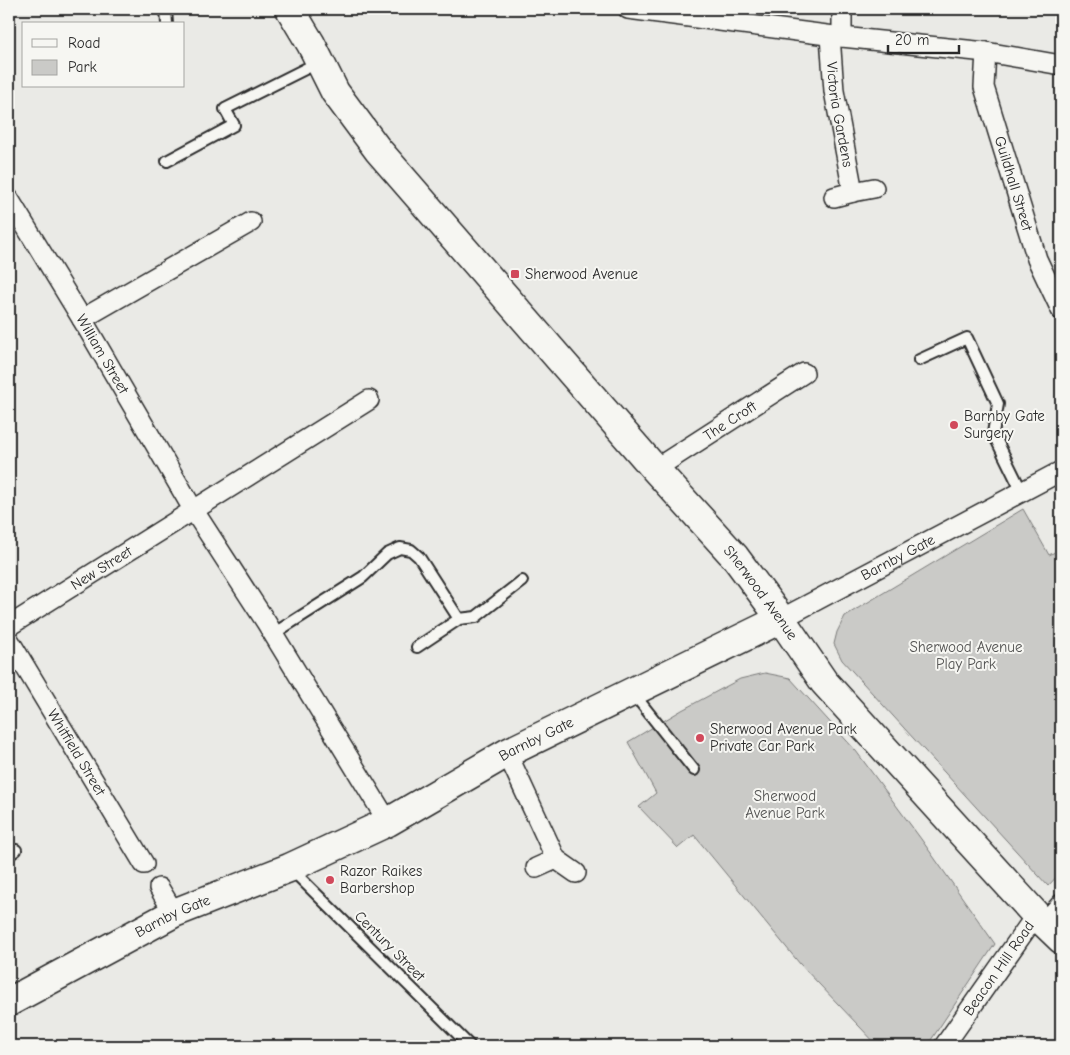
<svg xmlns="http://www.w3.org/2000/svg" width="1070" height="1055" font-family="'Comic Neue',sans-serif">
	<rect width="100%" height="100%" fill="#eaeae6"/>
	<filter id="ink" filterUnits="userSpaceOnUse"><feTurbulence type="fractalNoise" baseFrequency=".02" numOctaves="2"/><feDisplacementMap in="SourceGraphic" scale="10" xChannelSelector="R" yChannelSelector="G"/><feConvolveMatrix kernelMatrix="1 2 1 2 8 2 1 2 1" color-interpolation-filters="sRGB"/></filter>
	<g filter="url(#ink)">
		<path fill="#cacac7" stroke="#7a7a79" d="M 1023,509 L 1049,555 L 1061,549 L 1061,872 L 1048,886 L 842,660 L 834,644 L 837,632 L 845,616 Z
			M 765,673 L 790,678 L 856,751 L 921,839 L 995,944 L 927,1046 L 878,1046 L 800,964 L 694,835 L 678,848 L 639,807 L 656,793 L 628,742 L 682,710 L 740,679 Z"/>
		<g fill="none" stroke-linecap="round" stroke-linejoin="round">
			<g stroke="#2b2b2b" stroke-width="14">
				<path id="lane" d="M 166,9 L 167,24
					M 167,161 L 234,125 L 225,109 L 319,62
					M 919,360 L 967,338 L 998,404 L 993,433 L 1022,492
					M 273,634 L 363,577 L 387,554 L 400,548 L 411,550 L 419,557 L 459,619
					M 417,647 L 459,619 L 476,617 L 522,581
					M 633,693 L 694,770
					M 9,855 L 16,850
					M 291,869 L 470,1046"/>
			</g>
			<g stroke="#2b2b2b" stroke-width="22">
				<g id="street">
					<path d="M 628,9 L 842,37 L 986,52 L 1061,65"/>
					<path id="s1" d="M 830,36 L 834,91 L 853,192 L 874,188"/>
					<path d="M 842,37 L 842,9"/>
					<path id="s2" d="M 986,52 L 984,87 L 1037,259 L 1061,310"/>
					<path d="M 834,197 L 853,192"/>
					<path id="s3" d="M 9,199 L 82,319 L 194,511 L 266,622 L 388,822"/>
					<path d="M 82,319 L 251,222"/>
					<path id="s4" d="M 655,469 L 804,373"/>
					<path id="s5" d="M 781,619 L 1061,471"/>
					<path id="s6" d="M 9,626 L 369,400"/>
					<path id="s7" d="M 9,640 L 144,864"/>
					<path d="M 507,753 L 556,859 L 576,873"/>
					<path d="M 536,868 L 556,859"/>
					<path d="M 159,888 L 174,913"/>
					<path d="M 1044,923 L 1061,904"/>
					<path id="s8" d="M 944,1046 L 1036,915"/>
				</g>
			</g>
			<g stroke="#2b2b2b" stroke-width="31">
				<g id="secondary">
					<path id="s9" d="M 290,9 L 311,44 L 335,92 L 378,150 L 655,469 L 735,557 L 781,619 L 824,682 L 1036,915 L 1061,939"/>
					<path id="s10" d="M 9,1002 L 174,913 L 289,868 L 388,822 L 507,753 L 781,619"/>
				</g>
			</g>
			<use href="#lane" stroke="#f6f6f2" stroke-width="10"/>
			<use href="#street" stroke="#f6f6f2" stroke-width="19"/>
			<use href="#secondary" stroke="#f6f6f2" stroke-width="28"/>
		</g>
	</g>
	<g fill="#d1495b" stroke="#f6f6f2" stroke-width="2">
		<rect x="510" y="269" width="10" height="10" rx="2.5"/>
		<circle cx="954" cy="425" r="5"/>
		<circle cx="700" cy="738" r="5"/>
		<circle cx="330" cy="880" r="5"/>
	</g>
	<g text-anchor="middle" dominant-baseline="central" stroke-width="4" stroke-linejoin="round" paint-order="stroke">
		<g font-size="15" fill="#2b2b2b" stroke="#f6f6f2">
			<text stroke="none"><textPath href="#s1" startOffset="79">Victoria Gardens</textPath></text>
			<text stroke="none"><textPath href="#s2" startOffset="136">Guildhall Street</textPath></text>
			<text stroke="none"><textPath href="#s3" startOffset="181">William Street</textPath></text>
			<text stroke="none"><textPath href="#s4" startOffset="89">The Croft</textPath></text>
			<text stroke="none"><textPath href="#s5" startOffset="132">Barnby Gate</textPath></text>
			<text stroke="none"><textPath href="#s6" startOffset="109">New Street</textPath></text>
			<text stroke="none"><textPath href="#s9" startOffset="752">Sherwood Avenue</textPath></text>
			<text stroke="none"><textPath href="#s10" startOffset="590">Barnby Gate</textPath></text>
			<text stroke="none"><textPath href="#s7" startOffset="131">Whitfield Street</textPath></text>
			<text stroke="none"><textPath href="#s10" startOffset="185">Barnby Gate</textPath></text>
			<text transform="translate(390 946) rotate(45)">Century Street</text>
			<text stroke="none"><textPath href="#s8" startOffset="95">Beacon Hill Road</textPath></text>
		</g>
		<g font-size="15" fill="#2b2b2b" stroke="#f6f6f2" text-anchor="start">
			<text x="525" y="274">Sherwood Avenue</text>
			<text x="964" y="416">Barnby Gate<tspan x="964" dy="17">Surgery</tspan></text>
			<text x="710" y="729">Sherwood Avenue Park<tspan x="710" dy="17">Private Car Park</tspan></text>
			<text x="340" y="871">Razor Raikes<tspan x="340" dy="17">Barbershop</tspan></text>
		</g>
		<g font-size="15" fill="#535352" stroke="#f6f6f2">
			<text x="966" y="647">Sherwood Avenue<tspan x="966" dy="17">Play Park</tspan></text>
			<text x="785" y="796">Sherwood<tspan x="785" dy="17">Avenue Park</tspan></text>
		</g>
	</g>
	<rect width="1070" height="1055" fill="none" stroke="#f6f6f2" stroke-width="30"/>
	<rect x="15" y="15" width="1040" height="1025" fill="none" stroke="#2b2b2b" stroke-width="2" filter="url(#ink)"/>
	<rect x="22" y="22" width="162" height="65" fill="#f6f6f2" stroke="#a5a5a2"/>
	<rect x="32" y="39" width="25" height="8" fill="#f6f6f2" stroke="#a5a5a2"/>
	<text x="68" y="48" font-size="15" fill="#2b2b2b">Road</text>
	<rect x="32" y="60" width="25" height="15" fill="#cacac7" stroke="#a5a5a2"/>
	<text x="68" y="72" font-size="15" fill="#2b2b2b">Park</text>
	<path d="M888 45v8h71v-8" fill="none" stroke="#2b2b2b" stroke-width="2.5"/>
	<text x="895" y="45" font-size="15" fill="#2b2b2b" stroke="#f6f6f2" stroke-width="4" paint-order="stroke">20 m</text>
</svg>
